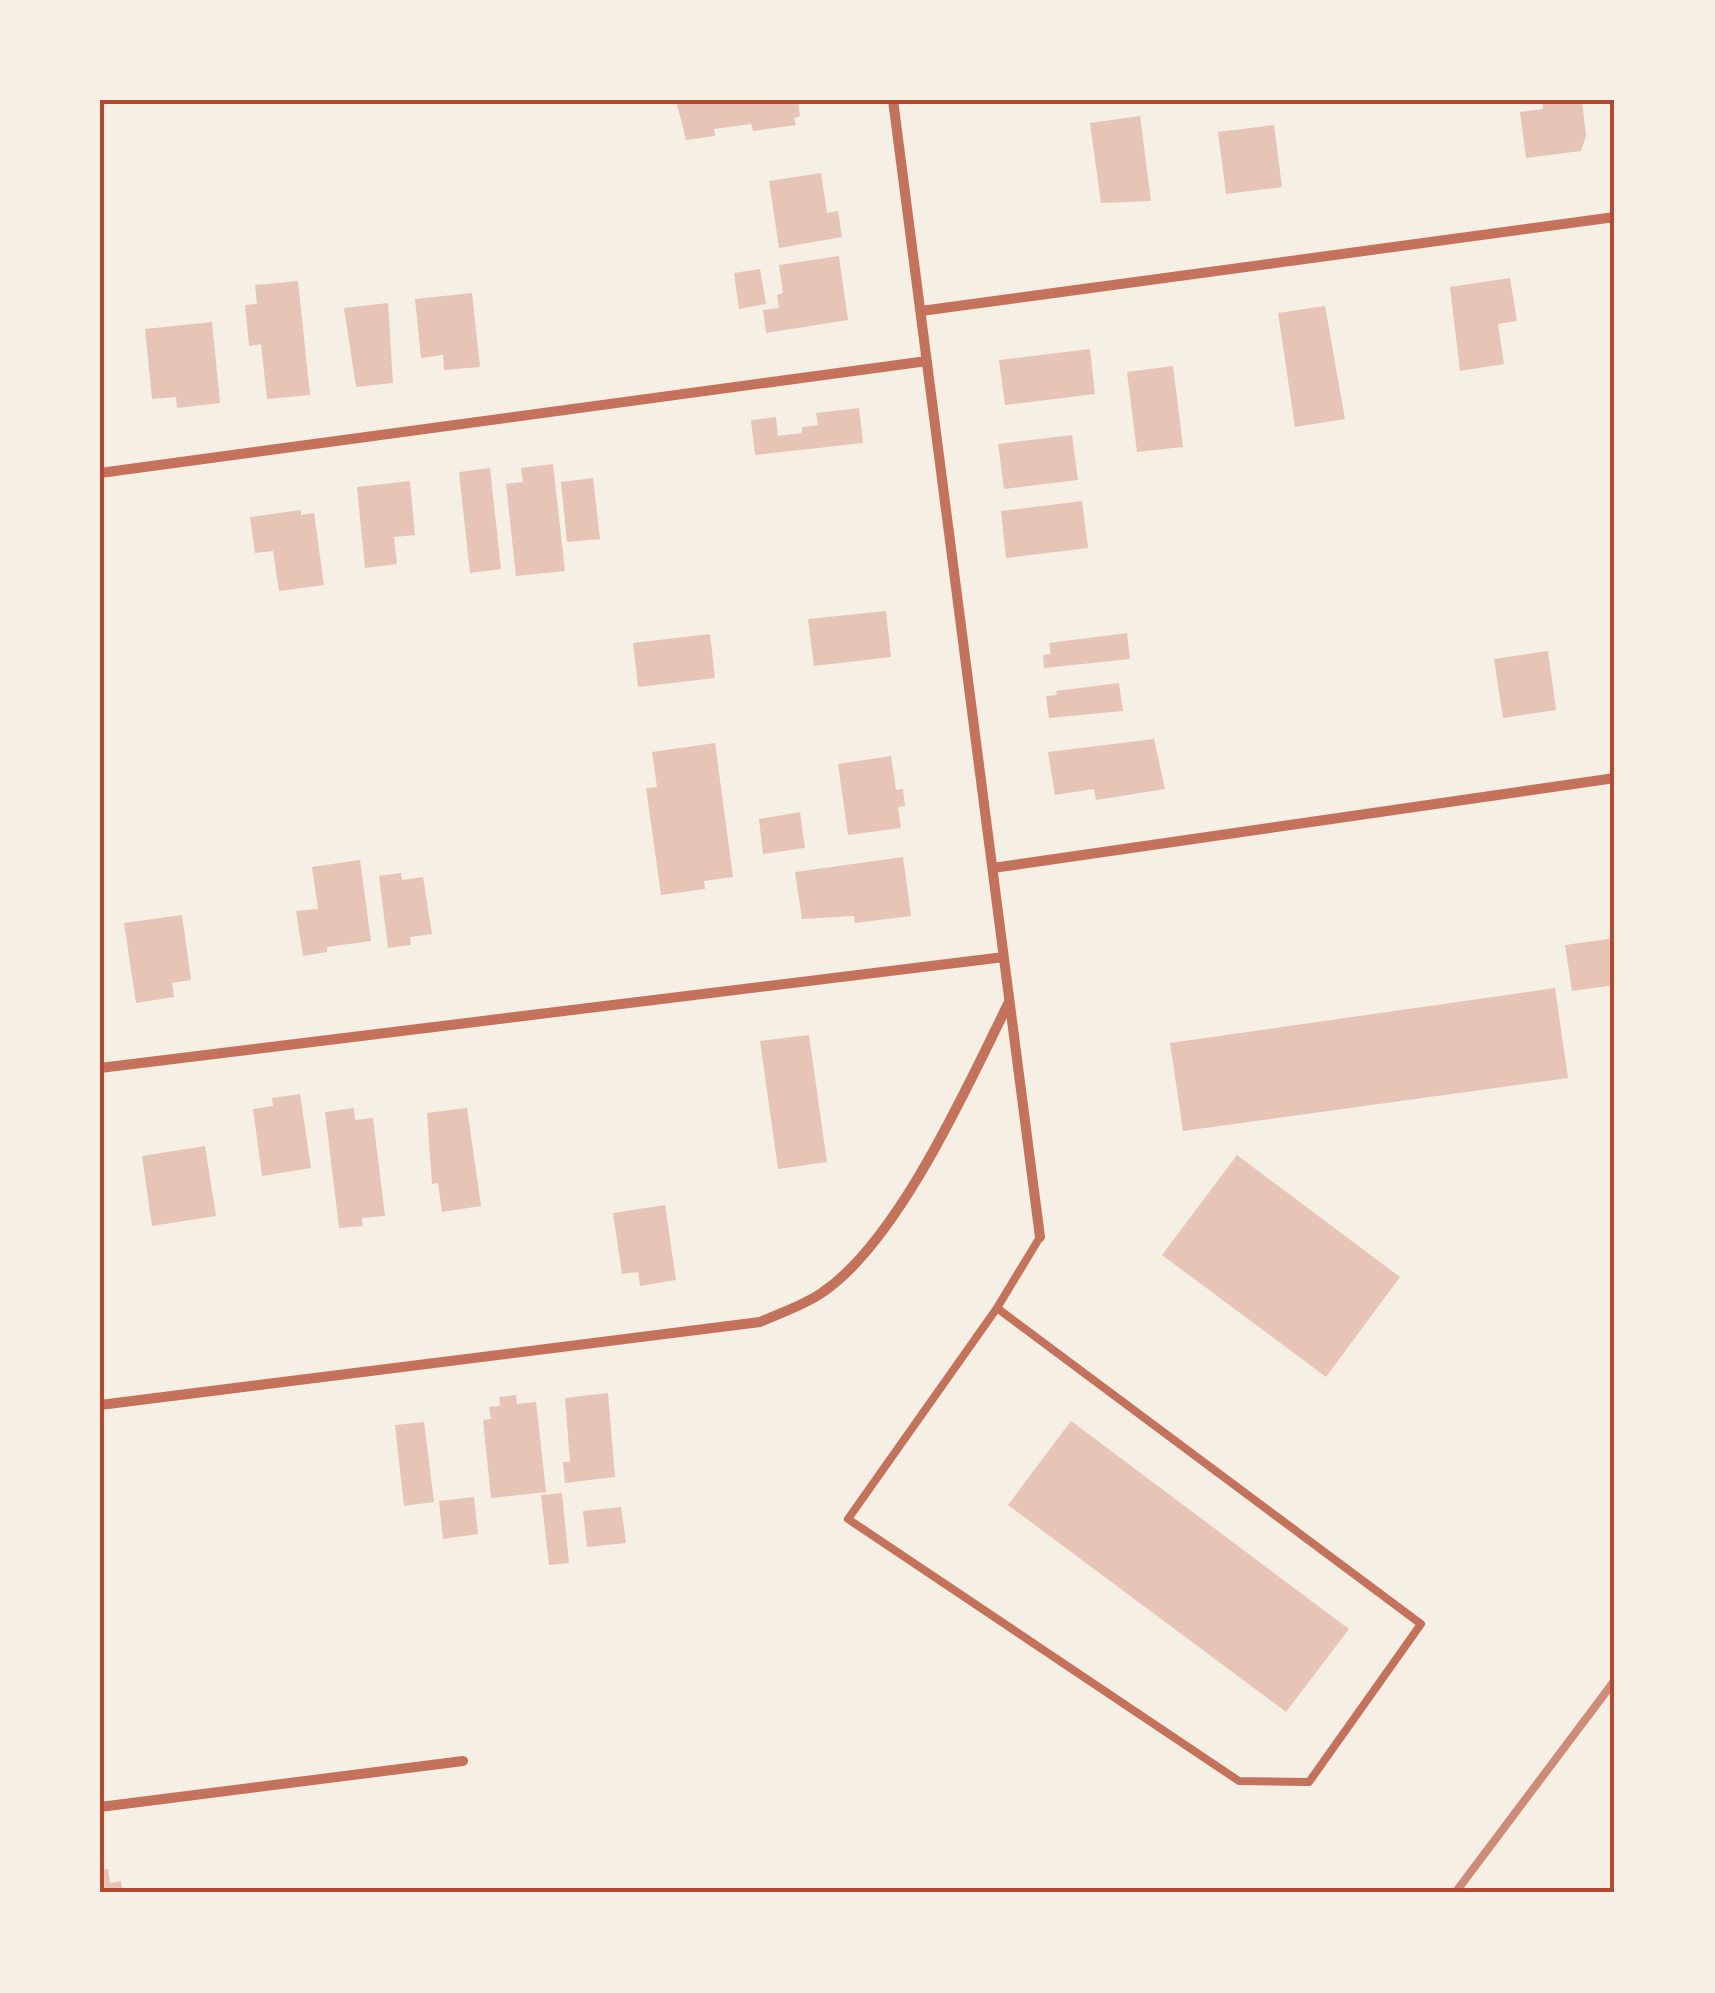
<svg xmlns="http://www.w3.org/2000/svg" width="1715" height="1993" font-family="Figtree,sans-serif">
	<rect width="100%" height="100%" fill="#f6efe4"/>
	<path fill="#e6c5b7" d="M 676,100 L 798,100 L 800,116 L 794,118 L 796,125 L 753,131 L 751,124 L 714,129 L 715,136 L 686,140 Z
		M 1542,100 L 1582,100 L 1586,136 L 1581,151 L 1526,158 L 1520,112 L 1543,109 Z
		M 1140,116 L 1151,201 L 1101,203 L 1090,123 Z
		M 1274,125 L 1282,187 L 1226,194 L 1218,132 Z
		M 821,173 L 827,213 L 838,211 L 842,237 L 779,248 L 769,181 Z
		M 839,256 L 848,320 L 766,333 L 763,310 L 779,308 L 777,295 L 783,293 L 779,265 Z
		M 760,269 L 766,304 L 739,309 L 734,273 Z
		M 1510,278 L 1517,321 L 1498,324 L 1504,364 L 1460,371 L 1450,287 Z
		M 298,281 L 310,395 L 267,399 L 261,344 L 249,346 L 245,305 L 257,304 L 255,285 Z
		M 472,293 L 480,367 L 444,370 L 443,355 L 421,358 L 415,299 Z
		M 388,303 L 393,383 L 356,387 L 344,308 Z
		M 1325,306 L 1345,419 L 1295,427 L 1278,313 Z
		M 212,322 L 220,403 L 177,408 L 176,397 L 152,399 L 145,329 Z
		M 1090,349 L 1095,394 L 1005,405 L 999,360 Z
		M 1173,366 L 1183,447 L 1137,452 L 1127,372 Z
		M 859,408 L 863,443 L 755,455 L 751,420 L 776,417 L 778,436 L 802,433 L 802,427 L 818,425 L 816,413 Z
		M 1072,435 L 1078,480 L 1004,489 L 998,444 Z
		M 553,464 L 565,571 L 516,576 L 506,484 L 523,482 L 521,468 Z
		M 490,468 L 501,569 L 470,573 L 459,472 Z
		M 593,478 L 600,539 L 567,542 L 561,482 Z
		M 410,481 L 415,535 L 394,537 L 397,564 L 365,568 L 357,487 Z
		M 1082,501 L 1088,548 L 1006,558 L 1001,511 Z
		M 301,510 L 301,515 L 314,513 L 324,585 L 279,591 L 273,551 L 255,553 L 250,517 Z
		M 886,611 L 891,657 L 814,666 L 808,619 Z
		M 1127,633 L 1130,659 L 1044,668 L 1043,655 L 1051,654 L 1049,643 Z
		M 710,634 L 715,678 L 638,687 L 633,643 Z
		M 1548,651 L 1556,710 L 1503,718 L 1494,659 Z
		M 1119,683 L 1123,711 L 1049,718 L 1046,696 L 1057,695 L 1056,691 Z
		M 1154,739 L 1165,789 L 1096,800 L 1094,789 L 1055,795 L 1048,752 Z
		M 715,743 L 733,877 L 704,881 L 705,889 L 661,895 L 646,788 L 657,787 L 652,752 Z
		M 891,756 L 896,790 L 903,789 L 905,806 L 898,807 L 901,828 L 848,835 L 838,764 Z
		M 800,812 L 805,848 L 763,854 L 759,819 Z
		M 903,857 L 911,916 L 855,923 L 854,916 L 802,919 L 795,872 Z
		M 360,860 L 371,941 L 327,947 L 327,952 L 303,956 L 296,911 L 318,909 L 312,867 Z
		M 401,873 L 402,880 L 423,877 L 432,934 L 410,937 L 411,945 L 388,948 L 379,876 Z
		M 182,915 L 191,980 L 172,983 L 174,997 L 136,1003 L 124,923 Z
		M 1615,938 L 1615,985 L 1572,991 L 1565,945 Z
		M 1555,988 L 1568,1078 L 1183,1131 L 1170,1043 Z
		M 809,1035 L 827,1162 L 778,1169 L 760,1041 Z
		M 300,1094 L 311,1168 L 262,1176 L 253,1109 L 273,1106 L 272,1098 Z
		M 354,1108 L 355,1120 L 373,1118 L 385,1216 L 362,1218 L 363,1226 L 339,1228 L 325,1112 Z
		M 467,1108 L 481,1206 L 442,1212 L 438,1183 L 432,1184 L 427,1113 Z
		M 205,1146 L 216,1216 L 152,1226 L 142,1156 Z
		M 1237,1155 L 1400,1277 L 1326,1377 L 1162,1255 Z
		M 665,1205 L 676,1280 L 640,1286 L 638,1272 L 622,1274 L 613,1213 Z
		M 608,1393 L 615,1477 L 565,1483 L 563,1462 L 570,1462 L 565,1398 Z
		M 516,1395 L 517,1404 L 536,1402 L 546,1492 L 491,1498 L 483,1420 L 491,1419 L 489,1407 L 500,1406 L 499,1397 Z
		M 1071,1421 L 1349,1629 L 1286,1712 L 1008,1505 Z
		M 424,1422 L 434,1502 L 404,1506 L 395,1425 Z
		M 562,1493 L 569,1563 L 549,1565 L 541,1495 Z
		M 474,1497 L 478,1534 L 443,1539 L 439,1501 Z
		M 621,1507 L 626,1543 L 587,1547 L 583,1511 Z
		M 108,1869 L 110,1883 L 121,1881 L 123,1893 L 100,1893 L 100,1870 Z"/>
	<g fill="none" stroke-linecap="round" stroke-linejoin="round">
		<path stroke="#c5725c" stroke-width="8" d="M 997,1308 L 1421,1624 L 1309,1782 L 1239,1781 L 848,1519 L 997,1308 L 1040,1237"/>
		<path stroke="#c5725c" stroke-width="10" d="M 893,100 L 1040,1237
			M 921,311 L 1615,217
			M 100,473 L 927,361
			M 993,868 L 1615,778
			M 100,1068 L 1004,957
			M 100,1405 L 760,1322 C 780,1313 805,1305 823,1292 C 899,1240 968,1085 1009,1002
			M 100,1807 L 463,1761"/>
		<path stroke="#cf8b77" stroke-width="8" d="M 1455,1893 L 1615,1680"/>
	</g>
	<rect width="1715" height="1993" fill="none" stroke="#f6efe4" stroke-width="205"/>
	<rect x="102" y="102" width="1510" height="1788" fill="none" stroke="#b5482f" stroke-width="4"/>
</svg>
